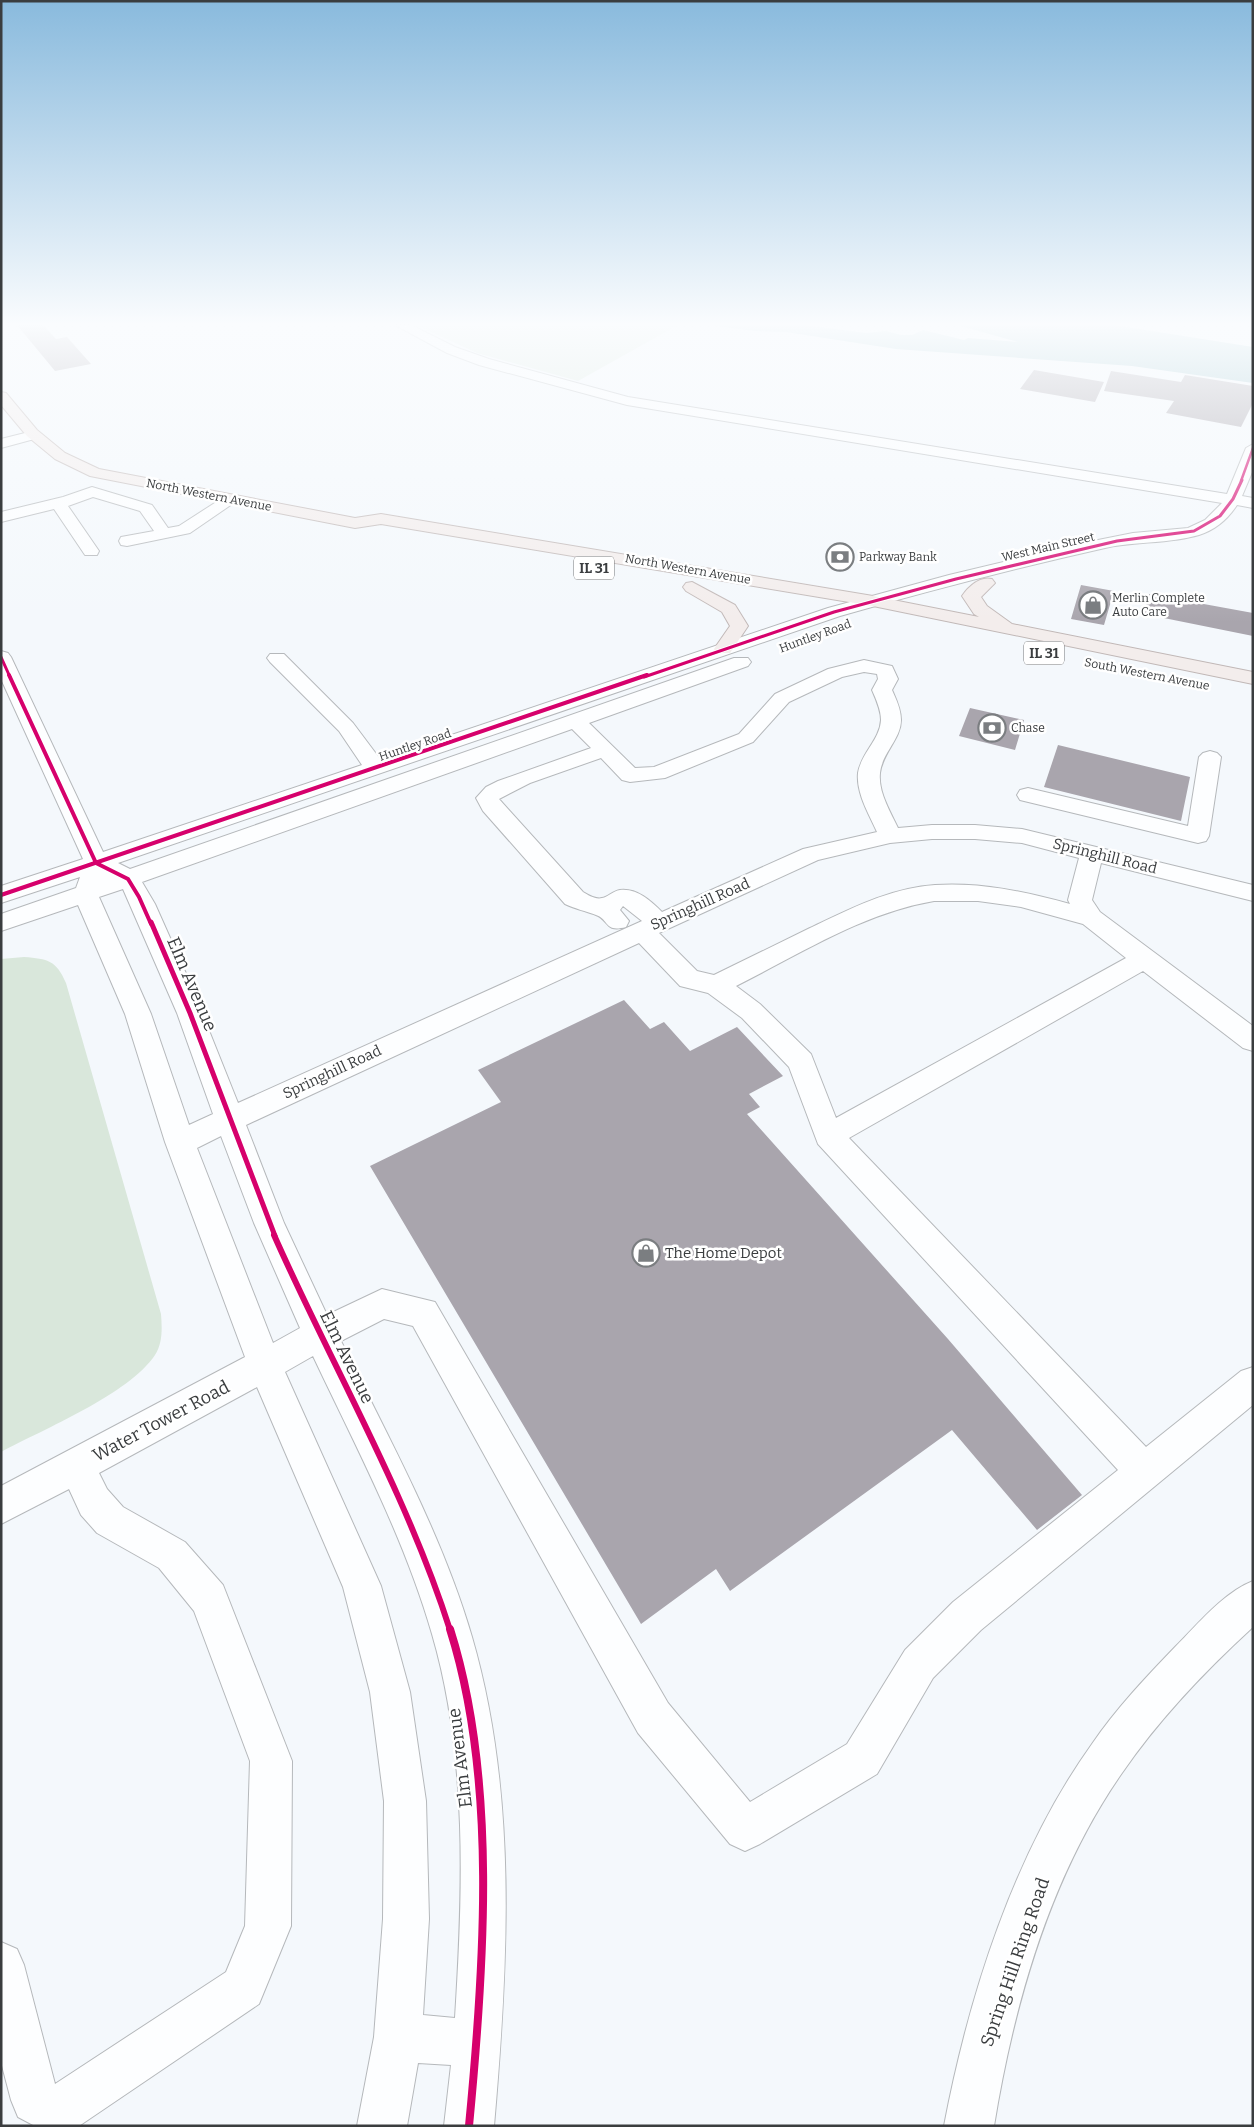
<svg xmlns="http://www.w3.org/2000/svg" width="1254" height="2127" font-family="Bitter,serif">
	<rect width="100%" height="100%" fill="#f4f8fc"/>
	<path fill="#d9e7db" d="M 416,325 L 678,325 L 578,381 L 477,353 Z
		M 24,957 C 48,959 56,960 66,983 L 161,1314 C 162,1327 163,1343 155,1355 C 129,1394 44,1429 1,1452 L 1,959 Z"/>
	<path fill="#9bc4cc" d="M 710,325 L 804,325 L 866,333 L 886,331 L 901,335 L 912,335 L 923,330 L 964,340 L 968,338 L 1018,342 L 957,325 L 1114,325 L 1253,347 L 1253,383 L 1132,366 L 896,349 L 786,332 L 754,331 Z"/>
	<path fill="#a9a5ad" d="M 17,325 L 43,325 L 56,339 L 67,337 L 91,364 L 55,371 Z
		M 1034,370 L 1104,382 L 1095,402 L 1020,389 Z
		M 1111,371 L 1181,382 L 1185,375 L 1253,386 L 1253,403 L 1241,427 L 1166,413 L 1174,401 L 1104,391 Z
		M 1081,585 L 1114,591 L 1104,625 L 1071,619 Z
		M 1149,594 L 1253,613 L 1253,636 L 1144,614 Z
		M 970,708 L 1024,720 L 1015,750 L 959,736 Z
		M 1058,745 L 1190,777 L 1181,821 L 1044,787 Z
		M 624,1000 L 650,1029 L 664,1022 L 690,1051 L 737,1027 L 783,1076 L 749,1094 L 760,1107 L 747,1114 L 948,1339 L 1082,1495 L 1037,1530 L 952,1430 L 730,1591 L 716,1569 L 641,1624 L 370,1166 L 501,1102 L 478,1070 Z"/>
	<g fill="none" stroke-linecap="round" stroke-linejoin="round">
		<g stroke="#b5b8bb" stroke-width="2">
			<path id="minor" d="M 395,325 L 411,325 L 455,347 L 489,359 L 628,397 L 1227,494 L 1246,448 L 1253,444 L 1253,470 L 1242,496 L 1253,498 L 1253,508 L 1237,505 C 1228,519 1215,530 1199,535 C 1169,544 1136,541 1105,548 C 1016,568 928,591 840,616 L 118,863 L 130,869 L 734,658 L 748,658 L 751,662 L 748,666 L 589,723 L 635,768 L 654,767 L 739,734 L 775,694 L 828,669 L 864,660 L 892,666 L 898,679 L 892,690 C 896,699 901,709 901,720 C 901,739 882,753 880,773 C 878,792 890,811 898,828 L 932,825 L 975,825 L 1022,829 L 1253,885 L 1253,901 L 1101,863 L 1092,900 L 1100,912 L 1253,1026 L 1253,1051 L 1243,1048 L 1143,971 L 849,1138 L 1146,1447 L 1241,1371 L 1253,1367 L 1253,1405 L 981,1630 L 933,1678 L 877,1774 L 760,1844 L 745,1851 L 730,1844 L 638,1733 L 413,1326 L 384,1319 L 341,1341 C 388,1437 442,1534 472,1637 C 518,1795 508,1965 494,2126 L 444,2126 L 451,2065 L 418,2063 L 407,2126 L 357,2126 L 374,2037 L 383,1919 L 384,1801 L 370,1692 L 343,1587 L 257,1387 L 99,1473 L 107,1489 L 123,1507 L 185,1542 L 223,1585 L 292,1761 L 291,1926 L 259,2004 L 79,2126 L 35,2126 L 18,2117 L 11,2100 L 1,2062 L 1,1942 L 17,1949 L 24,1965 L 55,2084 L 226,1972 L 245,1926 L 250,1761 L 194,1611 L 159,1568 L 97,1533 L 81,1515 L 69,1489 L 1,1524 L 1,1486 L 245,1357 L 165,1142 L 125,1014 L 78,905 L 1,931 L 1,914 L 76,888 L 80,877 L 1,903 L 1,886 L 83,859 L 1,679 L 1,651 L 8,653 L 11,657 L 103,852 L 362,765 L 339,731 L 270,662 L 267,658 L 270,654 L 284,654 L 353,723 L 380,759 L 828,608 L 949,575 L 1078,544 L 1133,533 L 1188,528 L 1205,520 L 1222,503 L 627,405 L 479,365 L 447,353 ZM 864,672 L 877,674 L 878,679 L 872,690 C 876,699 881,710 881,720 C 880,740 861,753 858,773 C 856,793 869,814 877,832 L 803,849 L 662,912 C 651,901 637,888 620,890 C 613,891 608,897 602,898 C 596,900 588,895 583,892 L 499,799 L 530,783 L 601,758 L 622,780 L 630,782 L 665,778 L 753,742 L 789,702 L 842,677 ZM 572,729 L 591,748 L 498,781 L 486,787 L 476,798 L 483,811 L 565,904 C 576,909 585,911 596,915 C 609,919 604,933 626,927 L 629,921 L 620,910 L 623,906 L 642,921 L 238,1103 L 188,978 L 155,904 L 142,882 ZM 932,839 L 975,839 L 1022,843 L 1079,858 L 1068,900 L 1070,904 C 1026,892 982,882 935,885 C 890,888 850,909 810,928 C 778,944 746,959 714,975 L 697,971 L 659,933 L 818,860 L 890,843 ZM 123,889 L 177,1013 L 213,1114 L 189,1125 L 151,1014 L 99,897 ZM 934,901 L 978,901 L 1021,907 L 1083,924 L 1126,958 L 836,1118 L 811,1054 L 760,1004 L 736,986 C 800,954 863,913 934,901 ZM 639,943 L 680,986 L 708,993 L 742,1018 L 789,1067 L 818,1144 L 1118,1470 L 953,1602 L 905,1650 L 847,1744 L 750,1802 L 668,1703 L 435,1302 L 382,1289 L 327,1315 L 284,1223 L 246,1125 ZM 221,1136 L 254,1223 L 300,1328 L 273,1343 L 197,1148 ZM 313,1356 C 356,1447 404,1537 432,1634 C 468,1757 463,1892 455,2018 L 423,2015 L 429,1919 L 426,1801 L 410,1692 L 381,1586 L 285,1372 Z
				M 33,431 L 38,432 L 40,435 L 38,438 L 1,448 L 1,439 Z
				M 92,487 L 152,505 L 168,528 L 179,526 L 224,497 L 230,495 L 238,500 L 190,533 L 127,546 L 121,545 L 119,541 L 121,537 L 154,531 L 140,511 L 93,497 L 68,506 L 99,551 L 97,555 L 85,555 L 54,509 L 1,522 L 1,512 L 63,497 Z
				M 1210,751 L 1217,753 L 1221,757 L 1209,836 L 1206,841 L 1198,843 L 1020,800 L 1017,795 L 1020,790 L 1028,788 L 1188,826 L 1199,757 L 1203,753 Z
				M 1253,1581 L 1253,1627 C 1205,1671 1159,1719 1122,1773 C 1050,1876 1014,2003 994,2126 L 944,2126 C 969,1995 1014,1853 1092,1744 C 1116,1709 1146,1677 1176,1646 C 1198,1624 1223,1593 1253,1581 Z"/>
		</g>
		<g stroke="#c1b8b7" stroke-width="2">
			<path id="major" d="M 1,392 L 6,393 L 37,430 L 65,453 L 99,469 L 355,518 L 381,514 L 873,596 L 979,617 L 974,614 L 962,596 C 969,586 980,576 992,579 L 995,583 L 981,597 L 987,606 L 1012,624 L 1253,672 L 1253,684 L 873,606 L 381,524 L 355,528 L 90,476 L 55,459 L 27,436 L 1,405 Z
				M 692,582 L 735,605 L 748,626 L 730,653 L 716,653 L 714,649 L 730,626 L 722,612 L 686,591 L 683,587 L 686,583 Z"/>
		</g>
		<use href="#minor" fill="#fdfeff" fill-rule="evenodd"/>
		<use href="#major" fill="#f3edec" fill-rule="evenodd"/>
		<g stroke="#fff" stroke-width="4">
			<path id="cycleway-far5" d="M 1241,481 L 1253,448"/>
		</g>
		<g stroke="#fff" stroke-width="5">
			<path id="cycleway-far4" d="M 1,657 L 10,677
				M 644,677 L 834,612 L 956,579 L 1117,541 L 1194,531 L 1220,516 L 1233,499 L 1242,480"/>
		</g>
		<g stroke="#fff" stroke-width="6">
			<path id="cycleway-far3" d="M 9,675 L 96,863 L 128,879 L 139,897 L 151,924
				M 1,895 L 647,675"/>
		</g>
		<g stroke="#fff" stroke-width="8">
			<path id="cycleway-far2" d="M 151,922 L 190,1013 L 275,1236"/>
		</g>
		<g stroke="#fff" stroke-width="9">
			<path id="cycleway-far1" d="M 274,1235 C 332,1366 406,1492 450,1630"/>
		</g>
		<g stroke="#fff" stroke-width="11">
			<path id="cycleway" d="M 450,1629 C 498,1780 484,1970 469,2126"/>
		</g>
		<use href="#cycleway-far5" stroke="#d6006c" stroke-width="2.5"/>
		<use href="#cycleway-far4" stroke="#d6006c" stroke-width="3"/>
		<use href="#cycleway-far3" stroke="#d6006c" stroke-width="4"/>
		<use href="#cycleway-far2" stroke="#d6006c" stroke-width="5"/>
		<use href="#cycleway-far1" stroke="#d6006c" stroke-width="6"/>
		<use href="#cycleway" stroke="#d6006c" stroke-width="8"/>
	</g>
	<linearGradient id="sky" x2="0" y2="1"><stop stop-color="#89badd"/><stop offset="0.52" stop-color="#fafcfe"/><stop offset="1" stop-color="#fafcfe" stop-opacity="0"/></linearGradient>
	<rect width="1254" height="623" fill="url(#sky)"/>
	<defs>
		<g id="bank-ring" transform="scale(1.4375)"><circle r="9.5" fill="#fff" stroke="#7b7e81" stroke-width="1.5"/><path d="M-6-4H6V4H-6ZM0-2.3a2.3 2.3 0 1 0 0 4.6a2.3 2.3 0 1 0 0-4.6Z" fill="#7b7e81"/></g>
		<g id="shop-ring" transform="scale(1.4375)"><circle r="9.5" fill="#fff" stroke="#7b7e81" stroke-width="1.5"/><path d="M-5-2.5h2.3a2.7 3.5 0 0 1 5.4 0H5L5.5 6h-11ZM-1.5-2.5h3a1.5 2.3 0 0 0-3 0Z" fill="#7b7e81"/></g>
	</defs>
	<g fill-rule="evenodd">
		<use href="#bank-ring" x="840" y="557"/>
		<use href="#shop-ring" x="1093" y="605"/>
		<use href="#bank-ring" x="992" y="728"/>
		<use href="#shop-ring" x="646" y="1253"/>
	</g>
	<g text-anchor="middle" dominant-baseline="central" stroke-width="5" stroke-linejoin="round" paint-order="stroke">
		<g font-size="12" fill="#3a3d3f" stroke="#fff">
			<text transform="translate(209 495) rotate(11)">North Western Avenue</text>
			<text transform="translate(1048 547) rotate(-13)">West Main Street</text>
			<text transform="translate(688 569) rotate(10)">North Western Avenue</text>
			<text transform="translate(815 636) rotate(-20)">Huntley Road</text>
			<text transform="translate(1147 674) rotate(11)">South Western Avenue</text>
			<text transform="translate(415 745) rotate(-19)">Huntley Road</text>
		</g>
		<g font-size="12" fill="#3a3d3f" stroke="#fff" text-anchor="start">
			<text x="859" y="557">Parkway Bank</text>
			<text x="1112" y="598">Merlin Complete<tspan x="1112" dy="14">Auto Care</tspan></text>
			<text x="1011" y="728">Chase</text>
		</g>
		<g fill="#fff" stroke="#757779" stroke-width="1">
			<rect x="574" y="556.5" width="40" height="23" rx="4"/>
			<rect x="1024" y="641.5" width="40" height="23" rx="4"/>
		</g>
		<g font-size="14" font-weight="bold" fill="#3a3d3f">
			<text x="594" y="568">IL 31</text>
			<text x="1044" y="653">IL 31</text>
		</g>
		<g font-size="15" fill="#3a3d3f" stroke="#fff">
			<text transform="translate(1105 856) rotate(14)">Springhill Road</text>
			<text transform="translate(700 904) rotate(-24)">Springhill Road</text>
			<text transform="translate(332 1072) rotate(-25)">Springhill Road</text>
		</g>
		<g font-size="15" fill="#3a3d3f" stroke="#fff" text-anchor="start">
			<text x="665" y="1253">The Home Depot</text>
		</g>
		<g font-size="18" fill="#3a3d3f" stroke="#fff">
			<text transform="translate(192 984) rotate(67)">Elm Avenue</text>
			<text transform="translate(347 1357) rotate(64)">Elm Avenue</text>
			<text transform="translate(161 1421) rotate(-28)">Water Tower Road</text>
			<text transform="translate(460 1758) rotate(-97)">Elm Avenue</text>
			<text transform="translate(1015 1962) rotate(-71)">Spring Hill Ring Road</text>
		</g>
	</g>
	<rect width="1254" height="2127" fill="none" stroke="#3a3d3f" stroke-width="5"/>
</svg>
